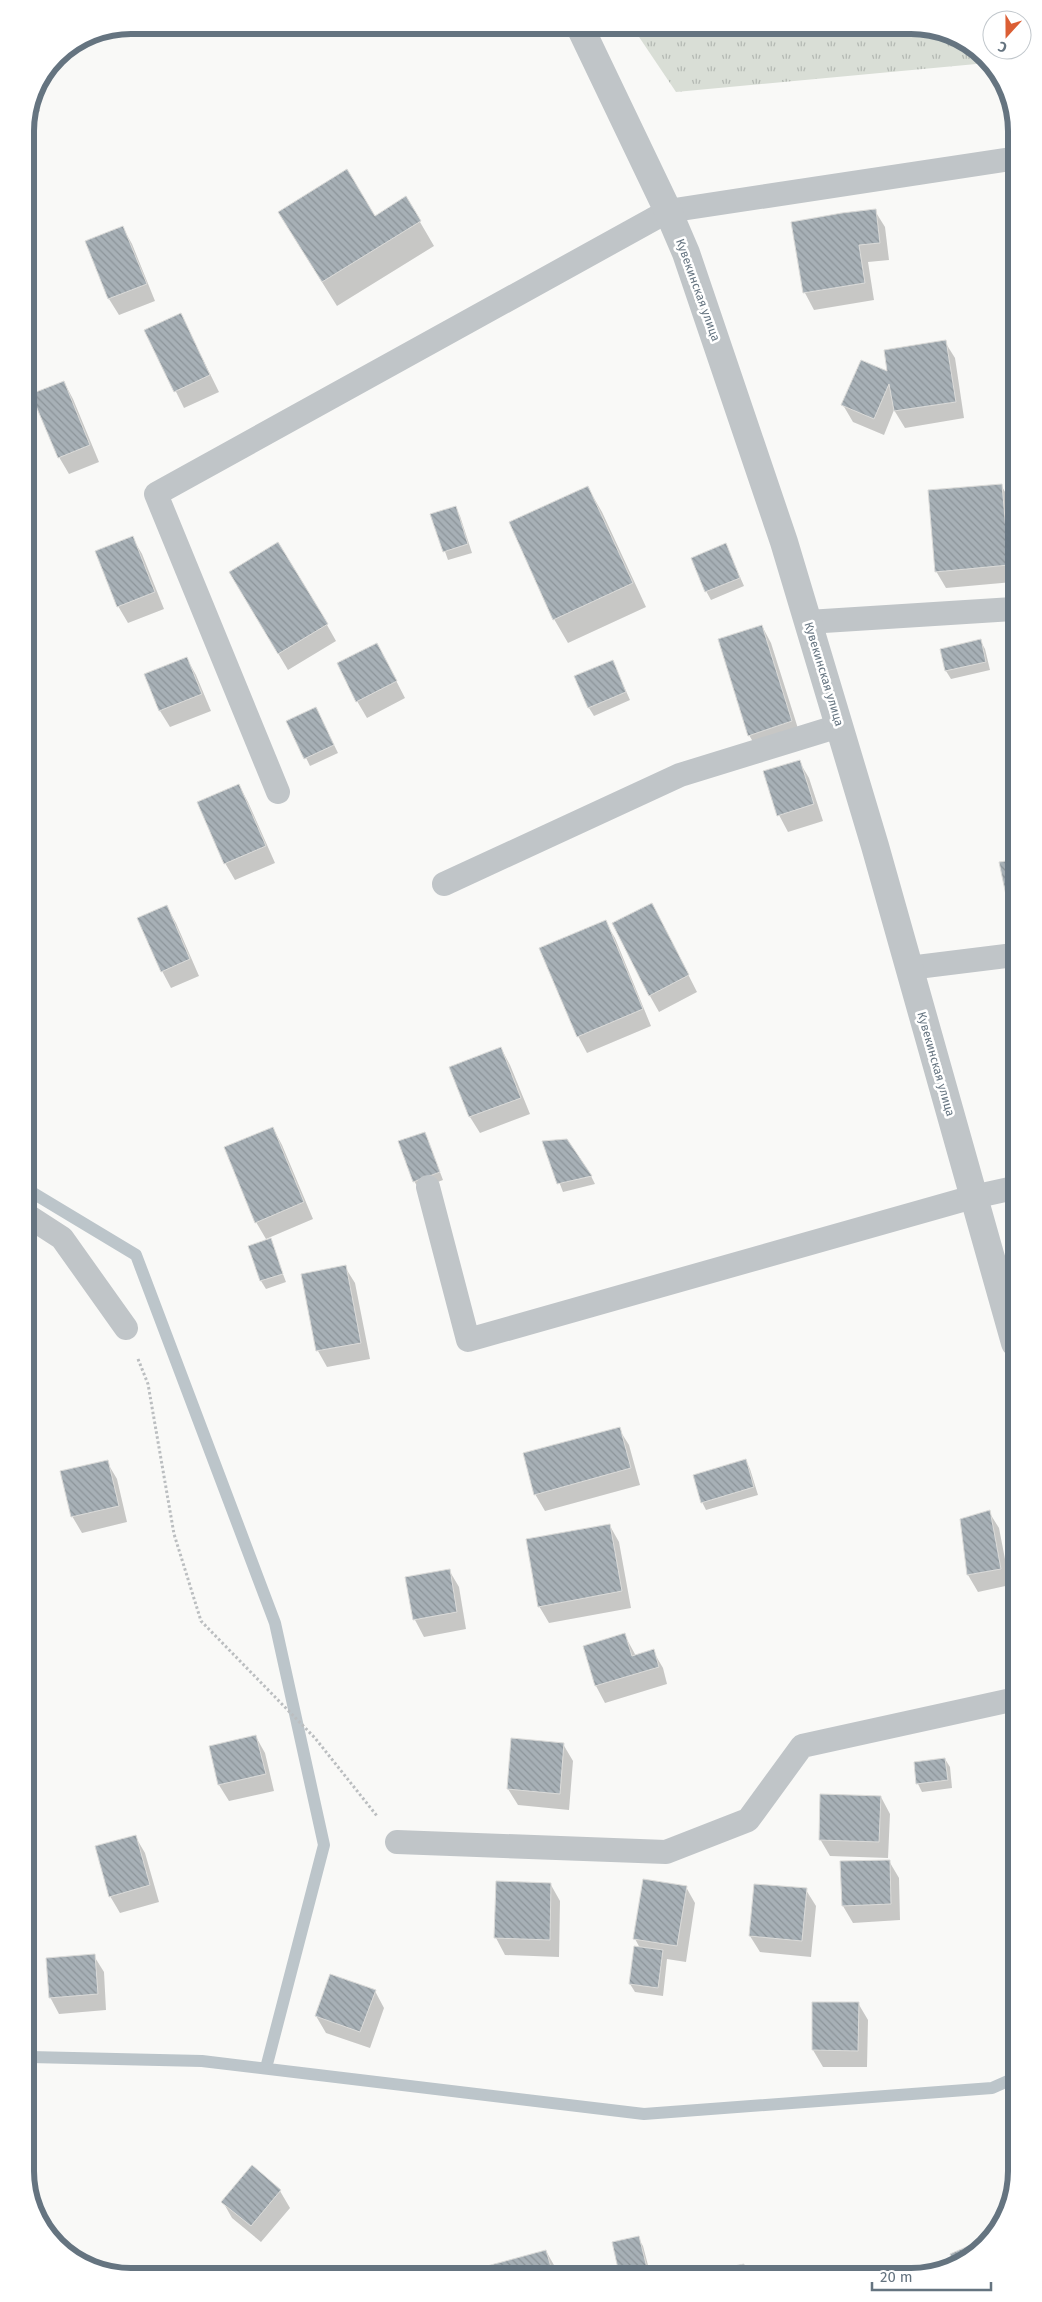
<svg xmlns="http://www.w3.org/2000/svg" width="1042" height="2302" font-family="'Fira Sans',sans-serif">
	<defs>
		<pattern id="grass-tufts" width="24" height="20" patternUnits="userSpaceOnUse" patternTransform="scale(1.25)"><rect width="24" height="20" fill="#d9ded6"/><path d="M3 7l-1-3M5 7V3M7 7l1-3M15 17l-1-3M17 17v-4M19 17l1-3" fill="none" stroke="#b4b9b3"/></pattern>
		<pattern id="building-back-hatch" width="6" height="6" patternUnits="userSpaceOnUse" patternTransform="scale(1.25)"><rect width="6" height="6" fill="#a7b0b6"/><path d="M-1 5l2 2M0 0l6 6M5-1l2 2" fill="none" stroke="#8c9499"/></pattern>
	</defs>
	<rect width="100%" height="100%" fill="#f9f9f7"/>
	<path fill="url(#grass-tufts)" d="M 631,25 L 918,25 L 976,47 L 987,63 L 676,92 Z"/>
	<path fill="#0003" d="M 32,97 L 40,111 L 26,122 Z
		M 406,198 L 434,246 L 337,306 L 293,236 L 375,217 Z
		M 875,211 L 885,227 L 889,260 L 868,262 L 874,300 L 814,310 L 805,293 L 793,223 Z
		M 123,228 L 132,244 L 155,301 L 119,315 L 109,299 L 87,242 Z
		M 181,315 L 219,392 L 184,408 L 146,331 Z
		M 945,342 L 955,358 L 964,418 L 905,428 L 894,410 L 884,435 L 853,422 L 843,405 L 889,373 Z
		M 64,382 L 73,399 L 99,462 L 69,474 L 59,457 Z
		M 1001,485 L 1011,502 L 1013,582 L 946,588 L 936,571 Z
		M 588,488 L 602,512 L 646,607 L 568,643 L 554,619 Z
		M 456,508 L 460,516 L 472,553 L 448,560 L 432,515 Z
		M 132,537 L 142,554 L 164,609 L 128,623 L 118,606 Z
		M 726,545 L 744,586 L 711,600 L 706,591 Z
		M 240,589 L 327,625 L 336,641 L 288,670 Z
		M 762,626 L 771,643 L 801,738 L 759,752 L 749,735 Z
		M 980,640 L 985,649 L 990,670 L 951,679 L 946,671 L 941,650 Z
		M 187,659 L 196,675 L 211,711 L 170,727 L 160,711 L 146,675 Z
		M 386,661 L 405,698 L 367,718 L 357,701 Z
		M 613,662 L 630,700 L 594,716 L 589,708 Z
		M 316,708 L 338,753 L 310,766 L 288,721 Z
		M 799,761 L 809,778 L 823,821 L 788,832 L 779,815 Z
		M 239,785 L 248,802 L 275,863 L 235,880 L 225,863 Z
		M 167,907 L 176,923 L 199,976 L 171,988 L 162,971 Z
		M 661,921 L 697,992 L 659,1012 L 650,996 Z
		M 605,922 L 615,938 L 651,1026 L 587,1053 L 578,1036 Z
		M 501,1048 L 510,1065 L 530,1114 L 480,1133 L 470,1117 L 451,1067 Z
		M 273,1128 L 282,1145 L 313,1219 L 266,1239 L 256,1222 Z
		M 425,1133 L 443,1180 L 419,1189 L 414,1181 Z
		M 567,1141 L 591,1176 L 595,1184 L 563,1192 L 544,1142 Z
		M 270,1240 L 286,1282 L 266,1289 L 261,1281 Z
		M 345,1267 L 355,1283 L 370,1359 L 327,1367 L 318,1351 Z
		M 619,1429 L 629,1445 L 640,1485 L 545,1511 L 535,1494 Z
		M 746,1461 L 750,1469 L 758,1495 L 706,1510 L 702,1502 Z
		M 107,1462 L 117,1479 L 127,1522 L 82,1533 L 72,1516 Z
		M 989,1512 L 999,1528 L 1010,1585 L 978,1592 L 968,1575 L 961,1519 Z
		M 610,1526 L 619,1542 L 631,1608 L 549,1623 L 539,1606 Z
		M 449,1570 L 459,1587 L 466,1629 L 424,1637 L 415,1620 L 407,1578 Z
		M 624,1634 L 636,1656 L 653,1651 L 663,1668 L 667,1684 L 605,1703 L 596,1686 L 584,1646 Z
		M 256,1737 L 265,1753 L 274,1791 L 229,1801 L 219,1785 Z
		M 563,1744 L 573,1761 L 569,1810 L 518,1805 L 508,1789 Z
		M 945,1759 L 950,1767 L 952,1788 L 922,1792 L 918,1784 L 915,1763 Z
		M 30,1795 L 36,1822 L 30,1823 Z
		M 881,1797 L 890,1814 L 888,1858 L 830,1856 L 820,1839 Z
		M 135,1836 L 145,1853 L 159,1902 L 120,1913 L 110,1896 Z
		M 889,1861 L 899,1878 L 900,1920 L 853,1923 L 843,1906 Z
		M 551,1885 L 560,1901 L 559,1957 L 505,1955 L 496,1938 Z
		M 686,1887 L 695,1903 L 686,1962 L 667,1959 L 663,1996 L 635,1992 L 630,1984 L 640,1948 L 635,1939 Z
		M 806,1890 L 816,1906 L 811,1957 L 760,1952 L 750,1936 Z
		M 94,1956 L 104,1972 L 106,2010 L 59,2014 L 50,1997 Z
		M 375,1991 L 384,2008 L 370,2048 L 326,2033 L 316,2016 Z
		M 858,2003 L 868,2020 L 867,2067 L 823,2067 L 813,2050 Z
		M 252,2167 L 280,2191 L 290,2208 L 261,2242 L 232,2218 L 223,2202 Z
		M 638,2238 L 643,2246 L 650,2273 L 621,2273 L 614,2243 Z
		M 546,2251 L 559,2274 L 459,2275 Z"/>
	<g fill="none" stroke-linecap="round" stroke-linejoin="round">
		<path stroke="#bcc5ca" stroke-width="12" d="M 28,1190 L 136,1255 L 275,1623 L 324,1845 L 266,2068
			M 30,2057 L 202,2061 L 644,2114 L 992,2088 L 1017,2077"/>
	</g>
	<path fill="url(#building-back-hatch)" stroke="#dbdbd9" d="M 347,169 L 375,216 L 406,196 L 421,221 L 322,282 L 278,212 Z
		M 876,209 L 880,243 L 859,245 L 865,283 L 803,293 L 791,222 L 842,213 Z
		M 123,226 L 147,284 L 108,299 L 85,241 Z
		M 181,313 L 210,375 L 174,392 L 144,330 Z
		M 946,340 L 956,402 L 894,411 L 889,384 L 874,419 L 841,405 L 861,360 L 887,371 L 884,350 Z
		M 64,381 L 90,445 L 58,458 L 31,394 Z
		M 1002,484 L 1009,565 L 935,572 L 928,490 Z
		M 588,486 L 633,583 L 553,620 L 509,522 Z
		M 456,506 L 468,544 L 443,552 L 430,514 Z
		M 133,536 L 155,592 L 117,607 L 95,551 Z
		M 278,542 L 328,624 L 278,654 L 229,572 Z
		M 726,543 L 740,578 L 705,592 L 691,558 Z
		M 762,625 L 792,721 L 748,736 L 718,639 Z
		M 981,639 L 986,662 L 945,671 L 940,649 Z
		M 377,643 L 397,681 L 356,702 L 337,663 Z
		M 187,657 L 202,694 L 159,711 L 144,674 Z
		M 613,660 L 626,692 L 588,708 L 574,676 Z
		M 316,707 L 334,745 L 304,759 L 286,721 Z
		M 800,760 L 814,804 L 777,816 L 763,771 Z
		M 239,784 L 266,846 L 224,864 L 197,802 Z
		M 1013,860 L 1014,933 L 999,862 Z
		M 652,903 L 689,975 L 649,996 L 612,923 Z
		M 167,905 L 190,959 L 161,972 L 137,918 Z
		M 606,920 L 643,1009 L 577,1037 L 539,948 Z
		M 501,1047 L 521,1098 L 469,1117 L 449,1067 Z
		M 273,1127 L 304,1202 L 255,1223 L 224,1147 Z
		M 425,1132 L 440,1172 L 413,1182 L 398,1141 Z
		M 567,1139 L 592,1176 L 557,1184 L 542,1141 Z
		M 271,1238 L 283,1274 L 260,1281 L 248,1246 Z
		M 346,1265 L 361,1343 L 316,1351 L 301,1274 Z
		M 620,1427 L 631,1468 L 534,1495 L 523,1453 Z
		M 746,1459 L 754,1487 L 701,1503 L 693,1475 Z
		M 108,1460 L 119,1506 L 71,1517 L 60,1471 Z
		M 990,1510 L 1001,1569 L 967,1575 L 960,1519 Z
		M 610,1524 L 622,1591 L 538,1607 L 526,1539 Z
		M 450,1569 L 457,1612 L 413,1620 L 405,1577 Z
		M 625,1633 L 632,1656 L 654,1649 L 659,1667 L 595,1686 L 583,1646 Z
		M 256,1735 L 266,1774 L 218,1785 L 209,1746 Z
		M 511,1738 L 564,1743 L 560,1794 L 507,1789 Z
		M 945,1758 L 948,1780 L 916,1784 L 914,1762 Z
		M 820,1794 L 881,1796 L 879,1842 L 819,1840 Z
		M 136,1835 L 150,1885 L 109,1897 L 95,1846 Z
		M 890,1860 L 891,1904 L 842,1906 L 840,1861 Z
		M 643,1879 L 687,1886 L 677,1946 L 633,1939 Z
		M 496,1881 L 551,1883 L 550,1940 L 494,1938 Z
		M 754,1884 L 807,1888 L 802,1941 L 749,1936 Z
		M 634,1946 L 663,1950 L 658,1988 L 629,1984 Z
		M 95,1954 L 98,1994 L 49,1998 L 46,1958 Z
		M 330,1974 L 376,1990 L 360,2032 L 315,2016 Z
		M 812,2002 L 859,2002 L 858,2051 L 812,2050 Z
		M 252,2165 L 281,2190 L 251,2226 L 221,2202 Z
		M 996,2234 L 995,2235 L 955,2264 L 950,2254 Z
		M 639,2236 L 648,2272 L 619,2273 L 612,2242 Z
		M 546,2250 L 553,2274 L 454,2275 Z
		M 744,2264 L 745,2273 L 698,2273 Z"/>
	<g fill="none" stroke-linecap="round" stroke-linejoin="round">
		<path stroke="#bbbec0" stroke-width="3" stroke-dasharray="2.5 2.5" stroke-linecap="butt" d="M 138,1359 L 148,1384 L 174,1534 L 201,1621 L 315,1738 L 377,1816"/>
		<path stroke="#c0c5c8" stroke-width="24" d="M 808,622 L 1013,609
			M 278,792 L 156,494 L 668,211 L 1011,159
			M 444,884 L 680,775 L 839,726
			M 909,968 L 1014,955
			M 428,1187 L 468,1340 L 973,1197 L 1014,1188
			M 28,1216 L 62,1238 L 126,1328
			M 397,1842 L 666,1852 L 748,1820 L 802,1746 L 1016,1699"/>
		<path stroke="#c0c5c8" stroke-width="28" d="M 579,25 L 668,211 L 686,253 L 784,542 L 875,846 L 1015,1343"/>
	</g>
	<g text-anchor="middle" dominant-baseline="central" stroke-width="5" stroke-linejoin="round" paint-order="stroke">
		<g font-size="12" fill="#657480" stroke="#fff">
			<text transform="translate(698 290) rotate(70)">Кувекинская улица</text>
			<text transform="translate(824 674) rotate(73)">Кувекинская улица</text>
			<text transform="translate(936 1064) rotate(74)">Кувекинская улица</text>
		</g>
	</g>
	<path d="M0 0H1042V2302H0ZM131 34H911A97 97 0 0 1 1008 131V2171A97 97 0 0 1 911 2268H131A97 97 0 0 1 34 2171V131A97 97 0 0 1 131 34Z" fill="#fff" fill-rule="evenodd"/>
	<path fill="none" stroke="#657480" stroke-width="6" d="M131 34H911A97 97 0 0 1 1008 131V2171A97 97 0 0 1 911 2268H131A97 97 0 0 1 34 2171V131A97 97 0 0 1 131 34Z"/>
	<g transform="translate(1007 35) rotate(201)"><circle r="24" fill="#ffffff" stroke="#c1c7cc"/>
	<path d="M0-4L9 19L0 12L-9 19Z" fill="#db5e34"/>
	<text y="-8" font-size="14" font-weight="bold" text-anchor="middle" fill="#657480">С</text>
	</g>
	<path d="M872 2282v8h119v-8" fill="none" stroke="#657480" stroke-width="2.5"/>
	<text x="880" y="2282" font-size="15" fill="#657480" stroke="#ffffff" stroke-width="4" paint-order="stroke">20 m</text>
</svg>
